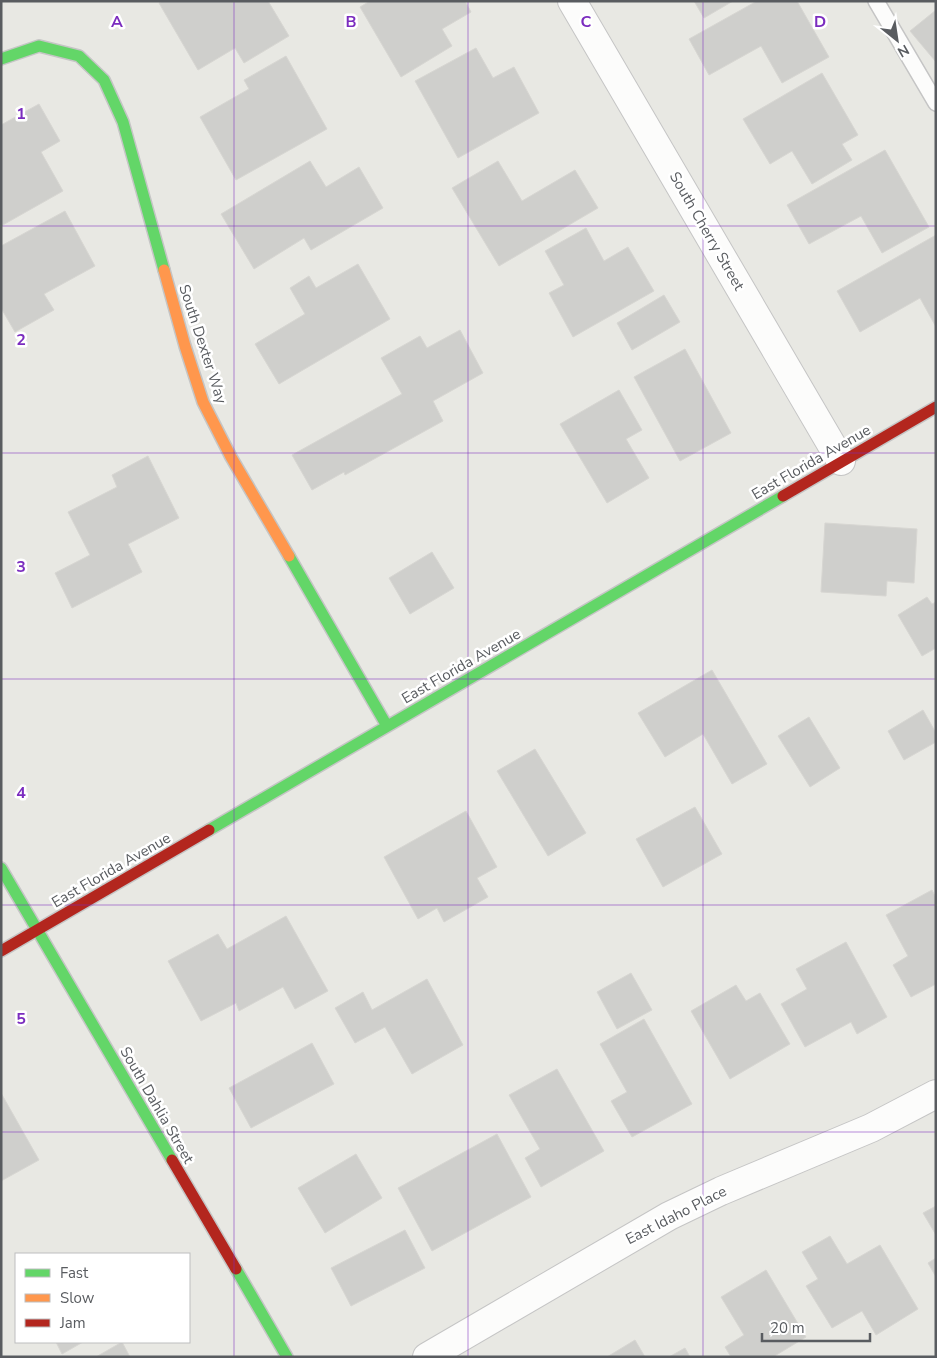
<svg xmlns="http://www.w3.org/2000/svg" width="937" height="1358" font-family="'Nunito Sans',sans-serif">
	<rect width="100%" height="100%" fill="#e8e8e3"/>
	<path fill="#cfcfcc" stroke="#d7d6d2" d="M 162,1 L 268,1 L 289,36 L 244,63 L 235,48 L 198,70 L 159,3 Z
		M 370,1 L 465,1 L 471,12 L 442,29 L 452,46 L 401,77 L 360,7 Z
		M 694,1 L 733,1 L 704,18 Z
		M 757,1 L 797,1 L 829,57 L 782,83 L 761,46 L 709,75 L 689,39 Z
		M 936,10 L 936,62 L 910,31 Z
		M 476,48 L 493,78 L 514,67 L 539,113 L 458,158 L 415,81 Z
		M 286,56 L 327,129 L 236,180 L 200,117 L 249,89 L 244,80 Z
		M 822,73 L 858,135 L 842,144 L 852,160 L 812,184 L 792,151 L 770,164 L 743,119 Z
		M 39,104 L 60,141 L 41,152 L 63,191 L 1,226 L 1,125 Z
		M 885,150 L 929,227 L 882,253 L 861,216 L 809,244 L 787,205 Z
		M 310,161 L 326,187 L 359,167 L 383,208 L 311,250 L 304,238 L 254,269 L 221,214 Z
		M 498,161 L 522,201 L 575,170 L 598,208 L 499,266 L 452,188 Z
		M 65,211 L 95,266 L 44,294 L 54,310 L 15,332 L 1,308 L 1,246 Z
		M 586,228 L 604,261 L 628,247 L 654,291 L 573,337 L 549,293 L 564,285 L 545,251 Z
		M 936,235 L 936,327 L 920,298 L 860,332 L 837,291 Z
		M 358,264 L 390,319 L 279,384 L 255,344 L 305,314 L 290,288 L 309,276 L 316,288 Z
		M 664,295 L 680,322 L 632,350 L 617,323 Z
		M 460,330 L 483,373 L 433,401 L 443,421 L 345,475 L 344,472 L 312,490 L 292,455 L 402,394 L 381,358 L 420,336 L 427,348 Z
		M 685,349 L 731,433 L 680,461 L 634,377 Z
		M 619,390 L 642,430 L 626,439 L 649,478 L 607,503 L 560,424 Z
		M 148,456 L 179,518 L 128,544 L 142,572 L 72,608 L 55,573 L 90,555 L 68,512 L 117,487 L 112,475 Z
		M 825,523 L 917,529 L 914,583 L 887,581 L 886,596 L 821,592 Z
		M 432,552 L 454,588 L 410,614 L 389,578 Z
		M 927,597 L 932,604 L 936,602 L 936,648 L 922,656 L 898,615 Z
		M 712,670 L 767,764 L 732,784 L 703,734 L 665,757 L 638,713 Z
		M 923,710 L 936,733 L 936,742 L 904,760 L 888,731 Z
		M 809,717 L 840,768 L 810,787 L 778,736 Z
		M 535,749 L 586,833 L 548,856 L 497,771 Z
		M 695,807 L 722,854 L 663,887 L 636,839 Z
		M 466,811 L 497,867 L 477,878 L 488,897 L 444,922 L 437,908 L 418,919 L 384,857 Z
		M 932,890 L 936,898 L 936,984 L 911,997 L 893,965 L 908,956 L 886,915 Z
		M 286,916 L 328,991 L 295,1009 L 283,987 L 239,1011 L 236,1003 L 201,1021 L 168,961 L 218,934 L 227,949 Z
		M 846,942 L 887,1017 L 857,1034 L 851,1022 L 805,1047 L 781,1004 L 807,989 L 796,969 Z
		M 631,973 L 652,1010 L 617,1029 L 597,992 Z
		M 427,979 L 463,1045 L 412,1074 L 385,1027 L 355,1043 L 335,1008 L 363,992 L 372,1010 Z
		M 736,985 L 746,1001 L 760,993 L 790,1044 L 730,1079 L 691,1011 Z
		M 644,1019 L 692,1104 L 632,1137 L 611,1101 L 627,1092 L 600,1044 Z
		M 312,1043 L 334,1084 L 251,1128 L 229,1088 Z
		M 557,1069 L 604,1151 L 541,1187 L 525,1158 L 540,1149 L 509,1095 Z
		M 1,1093 L 39,1160 L 1,1181 Z
		M 497,1134 L 531,1197 L 432,1251 L 398,1188 Z
		M 356,1154 L 382,1198 L 325,1233 L 298,1188 Z
		M 936,1206 L 936,1235 L 923,1213 Z
		M 405,1230 L 425,1268 L 351,1306 L 331,1268 Z
		M 830,1236 L 847,1264 L 880,1245 L 918,1309 L 876,1335 L 862,1311 L 832,1328 L 806,1286 L 818,1279 L 802,1252 Z
		M 936,1258 L 936,1277 L 928,1263 Z
		M 766,1270 L 806,1337 L 773,1357 L 731,1357 L 725,1347 L 744,1335 L 721,1297 Z
		M 635,1340 L 645,1357 L 607,1357 Z
		M 56,1342 L 83,1342 L 62,1354 Z
		M 122,1342 L 130,1357 L 96,1357 Z
		M 685,1348 L 690,1357 L 669,1357 Z"/>
	<g fill="none" stroke-linecap="round" stroke-linejoin="round">
		<g stroke="#c5c5c5" stroke-width="18">
			<path id="lane" d="M 876,1 L 936,103"/>
		</g>
		<g stroke="#c5c5c5" stroke-width="30">
			<path id="street" d="M 572,1 L 841,461
				M 427,1357 L 669,1216 L 721,1191 L 871,1128 L 936,1094"/>
		</g>
		<g stroke="#c5c5c5" stroke-width="14">
			<path id="fast" d="M 1,59 L 39,46 L 79,56 L 104,80 L 123,122 L 164,270
				M 289,556 L 387,726
				M 209,830 L 783,496
				M 1,868 L 172,1160
				M 236,1269 L 287,1357"/>
		</g>
		<g stroke="#c5c5c5" stroke-width="14">
			<path id="slow" d="M 164,270 L 185,346 L 203,402 L 231,457 L 289,556"/>
		</g>
		<g stroke="#c5c5c5" stroke-width="14">
			<path id="jam" d="M 783,496 L 936,407
				M 1,951 L 209,830
				M 172,1160 L 236,1269"/>
		</g>
		<use href="#lane" stroke="#fcfcfb" stroke-width="15"/>
		<use href="#street" stroke="#fcfcfb" stroke-width="28"/>
		<use href="#fast" stroke="#63d668" stroke-width="11"/>
		<use href="#slow" stroke="#ff974d" stroke-width="11"/>
		<use href="#jam" stroke="#b3261e" stroke-width="11"/>
	</g>
	<path fill="none" stroke="#7b2cbf" stroke-width="1" stroke-opacity="0.55" d="M 234,1 L 234,1357M 468,1 L 468,1357M 703,1 L 703,1357M 1,226 L 936,226M 1,453 L 936,453M 1,679 L 936,679M 1,905 L 936,905M 1,1132 L 936,1132"/>
	<g text-anchor="middle" dominant-baseline="central" stroke-width="5" stroke-linejoin="round" paint-order="stroke">
		<g font-size="15" fill="#595c60" stroke="#fff">
			<text transform="translate(707 231) rotate(60)">South Cherry Street</text>
			<text transform="translate(203 344) rotate(72)">South Dexter Way</text>
			<text transform="translate(811 462) rotate(-30)">East Florida Avenue</text>
			<text transform="translate(461 666) rotate(-30)">East Florida Avenue</text>
			<text transform="translate(111 870) rotate(-30)">East Florida Avenue</text>
			<text transform="translate(157 1105) rotate(60)">South Dahlia Street</text>
			<text transform="translate(676 1215) rotate(-27)">East Idaho Place</text>
		</g>
	</g>
	<g font-size="16" text-anchor="middle" font-weight="bold" fill="#7b2cbf" stroke="#fff" stroke-width="5" stroke-linejoin="round" paint-order="stroke">
		<text x="117" y="27">A</text>
		<text x="351" y="27">B</text>
		<text x="586" y="27">C</text>
		<text x="820" y="27">D</text>
		<text x="21" y="119">1</text>
		<text x="21" y="345">2</text>
		<text x="21" y="572">3</text>
		<text x="21" y="798">4</text>
		<text x="21" y="1024">5</text>
	</g>
	<rect width="937" height="1358" fill="none" stroke="#595c60" stroke-width="5"/>
	<rect x="15" y="1253" width="175" height="90" fill="#ffffff" stroke="#bdbebf"/>
	<rect x="25" y="1269" width="25" height="8" fill="#63d668" stroke="#bdbebf"/>
	<text x="60" y="1278" font-size="15" fill="#595c60">Fast</text>
	<rect x="25" y="1294" width="25" height="8" fill="#ff974d" stroke="#bdbebf"/>
	<text x="60" y="1303" font-size="15" fill="#595c60">Slow</text>
	<rect x="25" y="1319" width="25" height="8" fill="#b3261e" stroke="#bdbebf"/>
	<text x="60" y="1328" font-size="15" fill="#595c60">Jam</text>
	<g transform="translate(897 40) rotate(150)" stroke="#ffffff" stroke-width="4" paint-order="stroke">
	<path d="M0-4L9 19L0 12L-9 19Z" fill="#595c60"/>
	<text y="-8" font-size="14" font-weight="bold" text-anchor="middle" fill="#595c60">N</text>
	</g>
	<path d="M762 1333v8h108v-8" fill="none" stroke="#595c60" stroke-width="2.5"/>
	<text x="770" y="1333" font-size="15" fill="#595c60" stroke="#ffffff" stroke-width="4" paint-order="stroke">20 m</text>
</svg>
